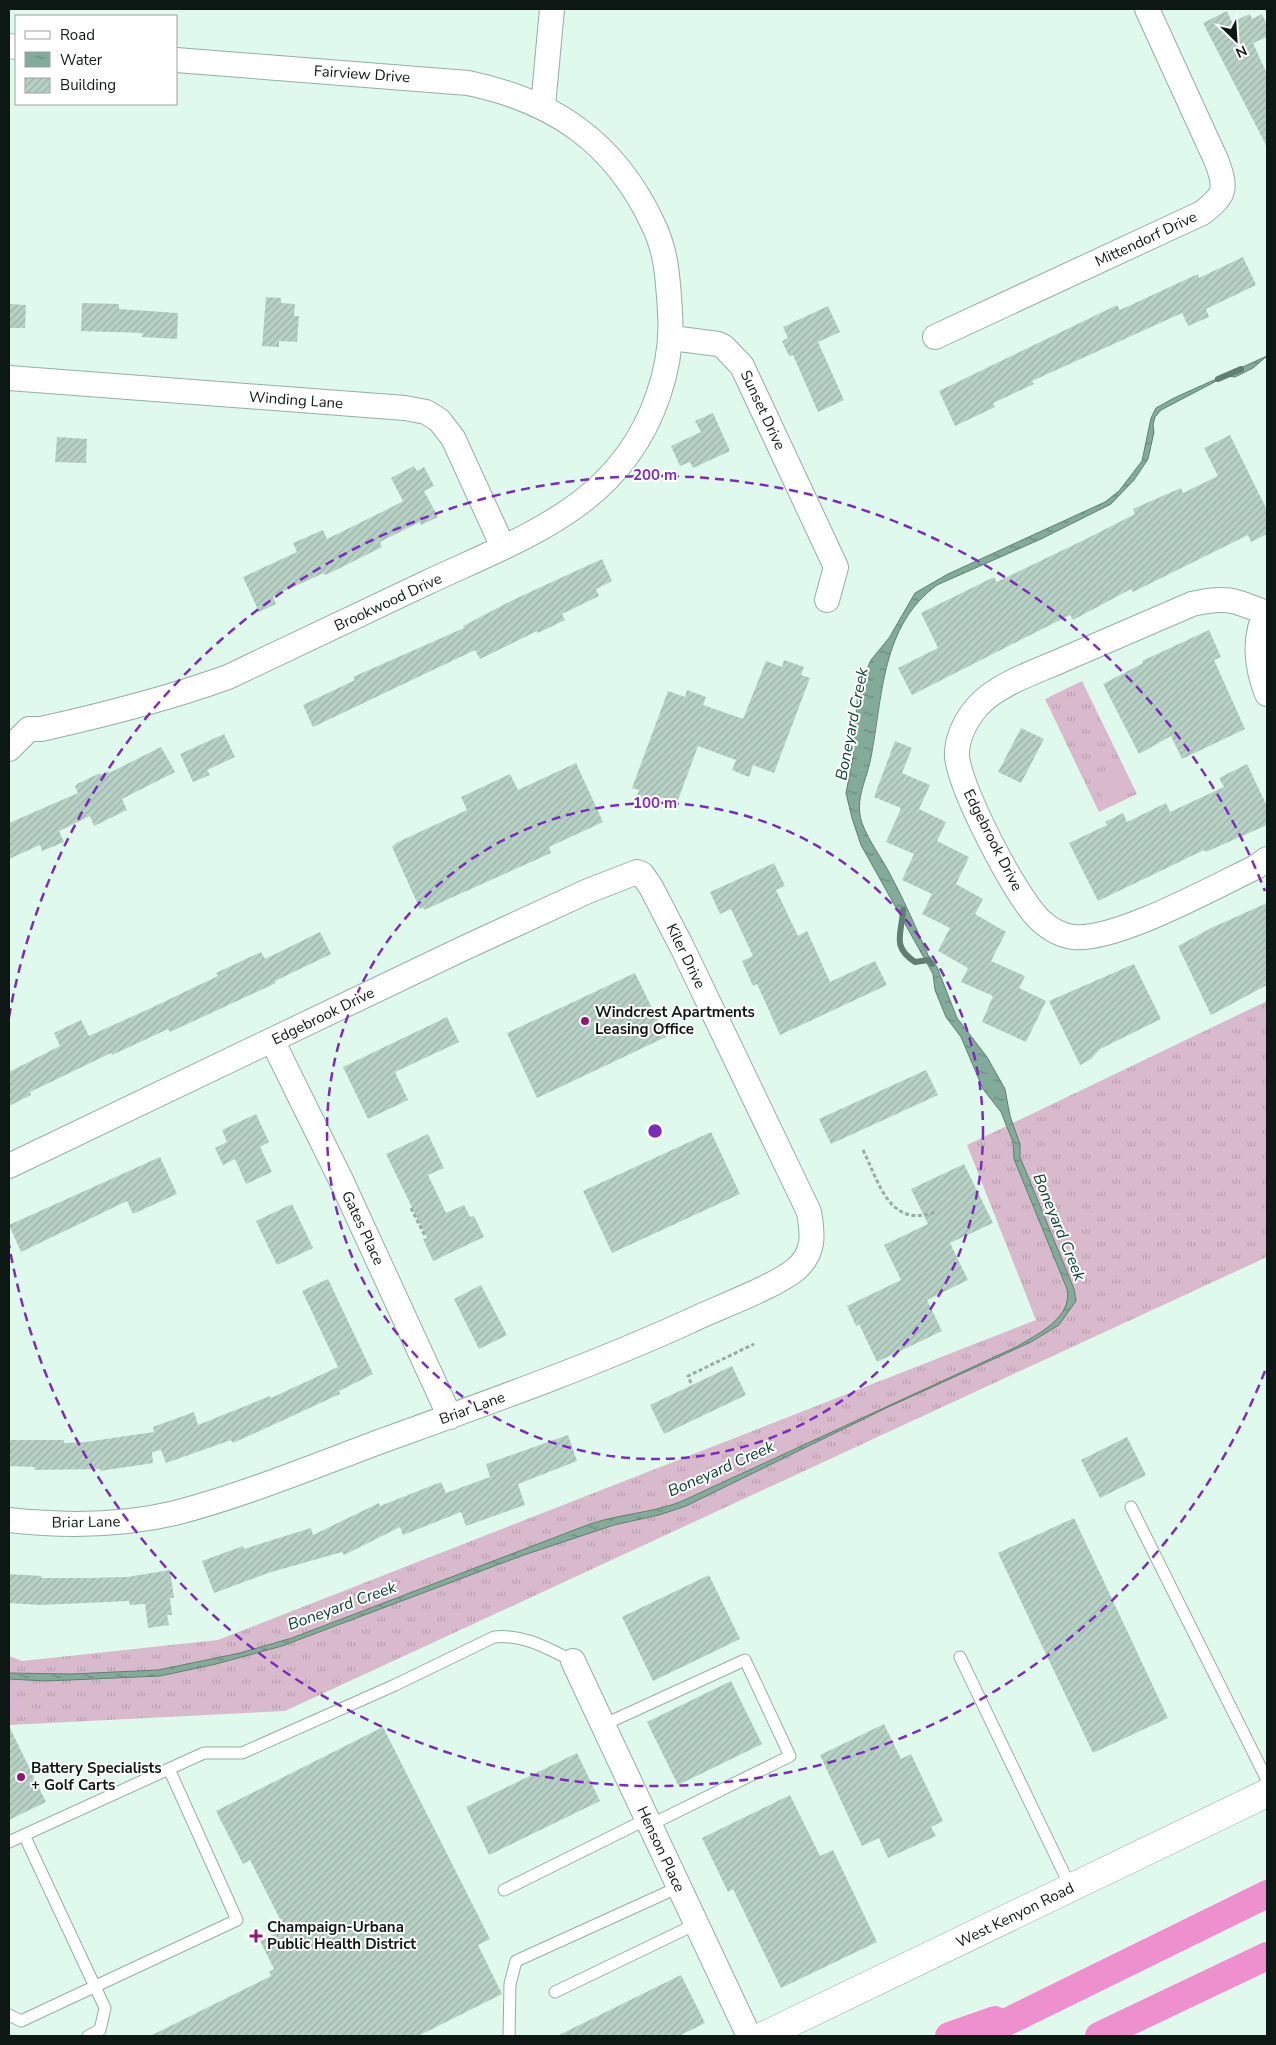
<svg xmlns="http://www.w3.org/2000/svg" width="1276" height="2045" font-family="'Nunito Sans',sans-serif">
	<defs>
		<pattern id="grass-tufts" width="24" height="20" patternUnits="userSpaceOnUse" patternTransform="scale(1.25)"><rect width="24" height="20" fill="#d9bacc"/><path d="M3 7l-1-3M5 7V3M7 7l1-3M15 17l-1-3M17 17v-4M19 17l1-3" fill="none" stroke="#b99fae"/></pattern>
		<pattern id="water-ripples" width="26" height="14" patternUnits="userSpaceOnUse" patternTransform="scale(1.25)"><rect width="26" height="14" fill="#83ab99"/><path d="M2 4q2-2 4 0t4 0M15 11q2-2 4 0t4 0" fill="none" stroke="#6a8a7c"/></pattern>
		<pattern id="building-hatch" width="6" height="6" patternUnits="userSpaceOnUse" patternTransform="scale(1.25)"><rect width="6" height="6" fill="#b7d1c5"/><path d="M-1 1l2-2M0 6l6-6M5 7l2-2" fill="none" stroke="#9cb3a8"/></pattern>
	</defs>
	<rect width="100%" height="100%" fill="#dffaed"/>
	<path fill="url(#grass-tufts)" d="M 1082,681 L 1137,794 L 1099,812 L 1045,699 Z
		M 1267,1001 L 1267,1257 L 285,1711 L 9,1725 L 9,1656 L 22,1661 L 218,1640 L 1036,1320 L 967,1145 Z"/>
	<path fill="#d9bacc" d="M 1123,771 L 1132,792 L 1106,804 L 1096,783 Z"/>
	<path fill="url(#water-ripples)" stroke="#607f71" d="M 1267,356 L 1253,368 L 1235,377 L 1226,376 L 1161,410 L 1155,417 L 1153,425 L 1154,432 L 1148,459 L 1134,480 L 1111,504 L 1041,539 L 937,585 C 881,626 883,696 871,757 C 867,780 854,799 862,823 C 869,842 882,858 891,876 C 905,902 916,928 928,955 L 937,967 L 957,1018 L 987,1057 L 1005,1089 L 1010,1116 L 1020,1144 L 1020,1157 L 1074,1289 L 1076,1301 L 1059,1325 L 1031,1342 L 884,1409 L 686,1506 L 659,1515 L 614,1525 L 521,1556 L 282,1646 L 216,1664 L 160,1676 L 46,1681 L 9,1679 L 9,1673 L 71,1674 L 158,1670 L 240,1653 L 292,1638 L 590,1524 C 620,1514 651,1513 680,1502 L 1016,1347 C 1036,1335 1073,1318 1067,1289 L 1014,1159 L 1013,1142 L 1001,1112 L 983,1089 L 961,1037 L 946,1017 L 935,990 L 933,974 L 861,845 L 852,818 L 846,793 L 853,757 L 858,689 L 871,660 L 889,638 L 915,593 L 948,574 L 1105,502 L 1119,491 L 1142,461 L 1151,418 L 1156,408 L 1174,398 Z"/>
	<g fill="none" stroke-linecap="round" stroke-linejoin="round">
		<path stroke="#607f71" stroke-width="6" d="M 1218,379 L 1241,369
			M 903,910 C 902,934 891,946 915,962 L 929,960 L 932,964"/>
	</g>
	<path fill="url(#building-hatch)" d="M 1227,11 L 1232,22 L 1250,14 L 1252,19 L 1262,14 L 1267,25 L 1267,37 L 1253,43 L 1267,74 L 1267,147 L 1203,23 Z
		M 1243,257 L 1256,285 L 1206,309 L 1209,317 L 1188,326 L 1182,313 L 1032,381 L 1034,384 L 993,403 L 995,407 L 955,426 L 939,391 L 1117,305 L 1120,310 L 1198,274 L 1199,278 Z
		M 266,297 L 281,298 L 281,303 L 295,304 L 294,316 L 299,316 L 297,342 L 279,341 L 279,347 L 262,346 Z
		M 82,303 L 119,304 L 119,309 L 178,313 L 177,339 L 142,337 L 143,333 L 81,331 Z
		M 9,304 L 26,305 L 25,328 L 9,328 Z
		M 828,306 L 840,332 L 818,342 L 844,400 L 818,412 L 793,355 L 789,356 L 782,341 L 788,338 L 783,327 Z
		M 713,413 L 730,451 L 693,468 L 690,462 L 680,466 L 671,446 L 701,432 L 695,421 Z
		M 1230,435 L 1267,510 L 1267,534 L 1251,542 L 1248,535 L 1133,592 L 1131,589 L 1073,620 L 1070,615 L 912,695 L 898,668 L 938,648 L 921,613 L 994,577 L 997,582 L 1090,537 L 1135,514 L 1133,509 L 1151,501 L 1181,488 L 1183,493 L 1218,476 L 1204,448 Z
		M 57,437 L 87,439 L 86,463 L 55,462 Z
		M 414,466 L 417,471 L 424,467 L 434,486 L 424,491 L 438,517 L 421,525 L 420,522 L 380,542 L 382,547 L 336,570 L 325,575 L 324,573 L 273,596 L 276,604 L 259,612 L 243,577 L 297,552 L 293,543 L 323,530 L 327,539 L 394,506 L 403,501 L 391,478 Z
		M 602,559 L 612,581 L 596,589 L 599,596 L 562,614 L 565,620 L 538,633 L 537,631 L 480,659 L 475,650 L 313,727 L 303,705 L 355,680 L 353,677 L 464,628 L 463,626 L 515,599 Z
		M 1209,630 L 1221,657 L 1214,660 L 1245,729 L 1182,759 L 1171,736 L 1139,754 L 1103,684 L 1143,663 L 1142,661 Z
		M 784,660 L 804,667 L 801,675 L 810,678 L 774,773 L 753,765 L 749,777 L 732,770 L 736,760 L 698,746 L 677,803 L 656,796 L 652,807 L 635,801 L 639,790 L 632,788 L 668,691 L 685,697 L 687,690 L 706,697 L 703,705 L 743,719 L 766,661 L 782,667 Z
		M 1021,728 L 1044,739 L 1021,783 L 998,772 Z
		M 224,734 L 235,757 L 207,770 L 210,775 L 193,782 L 180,754 Z
		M 895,741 L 912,748 L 902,773 L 930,785 L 919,809 L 946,822 L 937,841 L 969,857 L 956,884 L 983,899 L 975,914 L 1006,932 L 991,961 L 1025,976 L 1019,988 L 1046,1001 L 1026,1042 L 982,1022 L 993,996 L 961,982 L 968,968 L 938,951 L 950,928 L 922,914 L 932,894 L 902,880 L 914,854 L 886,842 L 901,808 L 874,797 Z
		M 161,747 L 175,772 L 122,799 L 127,810 L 94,826 L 90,816 L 59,831 L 64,842 L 42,851 L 40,845 L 9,859 L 9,823 L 78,793 L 75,787 L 77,784 L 100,773 L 101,775 L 108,771 L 109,773 Z
		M 576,763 L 603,822 L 549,847 L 551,853 L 424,910 L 423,907 L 420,909 L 392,847 L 396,843 L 467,810 L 461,797 L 510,774 L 518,790 Z
		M 1247,764 L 1267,806 L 1267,825 L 1206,852 L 1204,850 L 1098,901 L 1069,843 L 1107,825 L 1105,822 L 1123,813 L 1127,822 L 1166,803 L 1170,812 L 1224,787 L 1219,778 Z
		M 774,863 L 785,886 L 776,890 L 798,936 L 807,931 L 830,982 L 875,961 L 887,985 L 780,1035 L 757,984 L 753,986 L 742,961 L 753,956 L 731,909 L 720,914 L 710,892 Z
		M 1267,903 L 1267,985 L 1211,1015 L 1178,946 L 1211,928 Z
		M 320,932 L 331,954 L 275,981 L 276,983 L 170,1032 L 168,1029 L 112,1055 L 111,1053 L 30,1092 L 31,1095 L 9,1106 L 9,1072 L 60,1046 L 54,1033 L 81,1020 L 89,1036 L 151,1008 L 218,976 L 216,973 L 261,952 L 265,959 Z
		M 1134,964 L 1161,1019 L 1100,1049 L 1091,1059 L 1080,1065 L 1049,1001 Z
		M 635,973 L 666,1037 L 537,1098 L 507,1033 Z
		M 447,1017 L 459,1042 L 395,1072 L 408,1100 L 368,1119 L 343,1067 Z
		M 926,1070 L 938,1095 L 831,1144 L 819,1119 Z
		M 256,1114 L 269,1142 L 260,1147 L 272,1172 L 246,1184 L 235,1159 L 223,1165 L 215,1148 L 227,1142 L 222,1130 Z
		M 711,1132 L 740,1194 L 612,1253 L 583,1191 Z
		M 428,1134 L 444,1168 L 428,1175 L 446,1213 L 464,1205 L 470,1217 L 474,1216 L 484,1237 L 433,1261 L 423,1239 L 427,1238 L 386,1154 Z
		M 160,1157 L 177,1194 L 133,1214 L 127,1201 L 21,1252 L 9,1225 Z
		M 964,1164 L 993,1223 L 950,1243 L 968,1280 L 927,1300 L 942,1331 L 877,1362 L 859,1324 L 856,1326 L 847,1306 L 901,1280 L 884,1245 L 928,1224 L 911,1189 Z
		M 292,1204 L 313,1248 L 277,1265 L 256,1221 Z
		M 328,1279 L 373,1374 L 339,1391 L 340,1394 L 233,1443 L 231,1440 L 166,1463 L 161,1450 L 152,1452 L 153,1463 L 100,1471 L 100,1469 L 35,1470 L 34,1467 L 9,1466 L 9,1440 L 64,1440 L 64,1443 L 85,1442 L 154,1432 L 153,1427 L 194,1412 L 198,1425 L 270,1396 L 271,1398 L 338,1367 L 302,1291 Z
		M 481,1285 L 507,1335 L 479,1349 L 454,1299 Z
		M 732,1366 L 746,1395 L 664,1434 L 650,1405 Z
		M 568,1435 L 577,1461 L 518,1484 L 525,1505 L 466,1526 L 461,1512 L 403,1535 L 400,1527 L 344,1555 L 342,1552 L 268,1573 L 214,1593 L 202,1561 L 243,1546 L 244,1549 L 311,1528 L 313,1535 L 379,1503 L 380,1506 L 441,1482 L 446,1493 L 490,1477 L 486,1464 Z
		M 1127,1437 L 1146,1475 L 1100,1498 L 1081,1460 Z
		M 1074,1518 L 1168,1718 L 1093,1753 L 998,1553 Z
		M 170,1570 L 174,1598 L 170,1598 L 172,1615 L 167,1615 L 169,1625 L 148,1628 L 145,1604 L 130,1605 L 129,1601 L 40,1605 L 9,1603 L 9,1574 L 42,1576 L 41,1578 L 87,1578 L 127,1577 Z
		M 709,1575 L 740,1639 L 653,1681 L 622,1617 Z
		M 731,1681 L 762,1744 L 678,1785 L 647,1722 Z
		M 884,1724 L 901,1759 L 911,1754 L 943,1821 L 931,1827 L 936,1836 L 888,1858 L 879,1838 L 862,1846 L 820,1755 Z
		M 9,1726 L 46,1802 L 9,1820 Z
		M 383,1727 L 490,1939 L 478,1945 L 502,1994 L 418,2036 L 150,2036 L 271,1976 L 269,1972 L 274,1969 L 260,1941 L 285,1929 L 250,1860 L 243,1864 L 216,1811 Z
		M 577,1753 L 600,1801 L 489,1855 L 466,1807 Z
		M 790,1795 L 820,1856 L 833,1850 L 877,1942 L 781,1988 L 733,1889 L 728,1892 L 702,1838 Z
		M 681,1975 L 705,2023 L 679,2036 L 557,2036 Z"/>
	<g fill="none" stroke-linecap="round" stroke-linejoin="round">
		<g stroke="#95aea3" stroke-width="13">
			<path id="lane" d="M 1131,1507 L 1267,1780
				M 960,1657 L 1071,1888
				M 603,1725 L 745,1660 L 790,1756 L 650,1825
				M 24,1835 L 204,1753 L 242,1753 L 395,1685 L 494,1637 C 524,1634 547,1648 573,1661
				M 9,1842 L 24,1835 L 105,2008 L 100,2030 L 88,2036
				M 504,1890 L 647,1819
				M 555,1992 L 696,1924
				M 9,2015 L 21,2021 L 237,1920 L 169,1769
				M 509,2036 L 510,1984 L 516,1961 L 679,1887"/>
		</g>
		<g stroke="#95aea3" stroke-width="26">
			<path id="street" d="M 9,46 L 16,47
				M 543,106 L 552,9
				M 935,337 L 1202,213 C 1225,195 1227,190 1217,162 L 1147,9
				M 672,338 L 718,344 L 724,347 L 742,366 L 836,567 L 827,600
				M 9,378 L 405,408 L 426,412 L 439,420 L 453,438 L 503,547
				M 1267,612 C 1252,636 1257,669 1267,694
				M 1266,613 C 1234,600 1226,596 1192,604 C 1148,623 1104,642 1060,661 C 1035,672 996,685 978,706 C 966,719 956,739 957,757 C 961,791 1016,898 1041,921 C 1050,929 1062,936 1074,937 C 1117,941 1214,887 1256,867 L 1267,859
				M 9,749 L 29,729 L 41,729 C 104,715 167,699 228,677 C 294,646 360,615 426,583 C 524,537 620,507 658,396 C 668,367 672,341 670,312 C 668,281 667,252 653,224 C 615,143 555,101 468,83 L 176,60
				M 272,1040 L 341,1180 L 450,1417
				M 9,1166 L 462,949 L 588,891 L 637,872 L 642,874 L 651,887 L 683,949 L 809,1212 C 813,1235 815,1253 795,1270 C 772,1288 719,1307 690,1321 C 589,1367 484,1404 379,1442 C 312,1467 244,1495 175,1513 C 121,1526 63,1526 9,1520
				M 573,1661 L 749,2036"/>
		</g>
		<g stroke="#95aea3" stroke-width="29">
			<path id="secondary" d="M 763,2036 L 1267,1793"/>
		</g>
		<g stroke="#fff" stroke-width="29">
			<path id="highway" d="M 949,2036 L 995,2020
				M 978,2036 L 1267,1894
				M 1099,2036 L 1267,1956"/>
		</g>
		<path stroke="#98ada3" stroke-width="3" stroke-dasharray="4 2.5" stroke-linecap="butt" d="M 863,1150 C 879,1182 889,1229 935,1212
			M 411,1208 L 425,1236
			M 691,1383 L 688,1376 L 754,1344"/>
		<use href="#lane" stroke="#fff" stroke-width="11"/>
		<use href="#street" stroke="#fff" stroke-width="24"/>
		<use href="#secondary" stroke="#fff" stroke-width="28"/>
		<use href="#highway" stroke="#ee90cd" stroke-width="28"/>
	</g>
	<g fill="none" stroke="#7b2cbf" stroke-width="2.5" stroke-dasharray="9 6">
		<circle cx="655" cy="1131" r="328"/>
		<path d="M1265 1371A656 656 0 0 1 9 1245M9 1017A656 656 0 0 1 1265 891"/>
	</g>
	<g fill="#921672" stroke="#fff" stroke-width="2">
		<circle cx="585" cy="1021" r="5"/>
		<circle cx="21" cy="1777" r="5"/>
		<path d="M253.5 1928.5h5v5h5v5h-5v5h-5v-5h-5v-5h5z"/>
	</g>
	<g text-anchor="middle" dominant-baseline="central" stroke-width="4" stroke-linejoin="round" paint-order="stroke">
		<g font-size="15" fill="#0d1713" stroke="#fff">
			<text transform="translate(362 74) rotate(4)">Fairview Drive</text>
			<text transform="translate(1146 239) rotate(-25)">Mittendorf Drive</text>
			<text transform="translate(296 400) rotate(4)">Winding Lane</text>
			<text transform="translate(763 410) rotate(65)">Sunset Drive</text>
			<text transform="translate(388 602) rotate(-25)">Brookwood Drive</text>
			<text transform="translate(993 840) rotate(63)">Edgebrook Drive</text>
			<text transform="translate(686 956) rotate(64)">Kiler Drive</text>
			<text transform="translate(323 1016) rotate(-26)">Edgebrook Drive</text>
			<text transform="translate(363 1228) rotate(65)">Gates Place</text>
			<text transform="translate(472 1408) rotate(-20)">Briar Lane</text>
			<text transform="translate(86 1522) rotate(-1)">Briar Lane</text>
			<text transform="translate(661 1849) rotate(65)">Henson Place</text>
			<text transform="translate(1015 1915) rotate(-26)">West Kenyon Road</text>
		</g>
		<g font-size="15" font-weight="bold" fill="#0d1713" stroke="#fff" text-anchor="start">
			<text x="595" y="1012">Windcrest Apartments<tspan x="595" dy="17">Leasing Office</tspan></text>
			<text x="31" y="1768">Battery Specialists<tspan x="31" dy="17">+ Golf Carts</tspan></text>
			<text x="267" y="1927">Champaign-Urbana<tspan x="267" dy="17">Public Health District</tspan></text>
		</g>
		<g font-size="16" font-style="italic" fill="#09402e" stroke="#fff">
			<text transform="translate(852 724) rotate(-79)">Boneyard Creek</text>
			<text transform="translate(1059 1227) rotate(68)">Boneyard Creek</text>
			<text transform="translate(721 1469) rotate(-24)">Boneyard Creek</text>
			<text transform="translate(342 1606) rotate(-20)">Boneyard Creek</text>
		</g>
	</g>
	<circle cx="655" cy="1131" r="8" fill="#7b2cbf" stroke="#fff" stroke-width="2.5"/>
	<g font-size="15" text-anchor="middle" font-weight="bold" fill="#7b2cbf" stroke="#fff" stroke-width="4" stroke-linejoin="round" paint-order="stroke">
		<text x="655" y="480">200 m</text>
		<text x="655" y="808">100 m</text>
	</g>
	<rect width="1276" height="2045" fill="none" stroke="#0d1713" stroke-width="20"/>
	<rect x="15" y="15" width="162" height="90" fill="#ffffff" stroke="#9ea2a1"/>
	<rect x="25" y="31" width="25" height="8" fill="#ffffff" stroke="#9ea2a1"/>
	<text x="60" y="40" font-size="15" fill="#0d1713">Road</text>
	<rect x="25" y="52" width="25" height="15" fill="url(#water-ripples)" stroke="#9ea2a1"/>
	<text x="60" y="65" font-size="15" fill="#0d1713">Water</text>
	<rect x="25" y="78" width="25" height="15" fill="url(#building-hatch)" stroke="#9ea2a1"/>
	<text x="60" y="90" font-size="15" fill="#0d1713">Building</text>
	<g transform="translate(1236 40) rotate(155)" stroke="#ffffff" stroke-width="4" paint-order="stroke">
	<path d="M0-4L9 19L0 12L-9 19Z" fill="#0d1713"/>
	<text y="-8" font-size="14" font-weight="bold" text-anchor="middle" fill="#0d1713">N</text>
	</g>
</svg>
